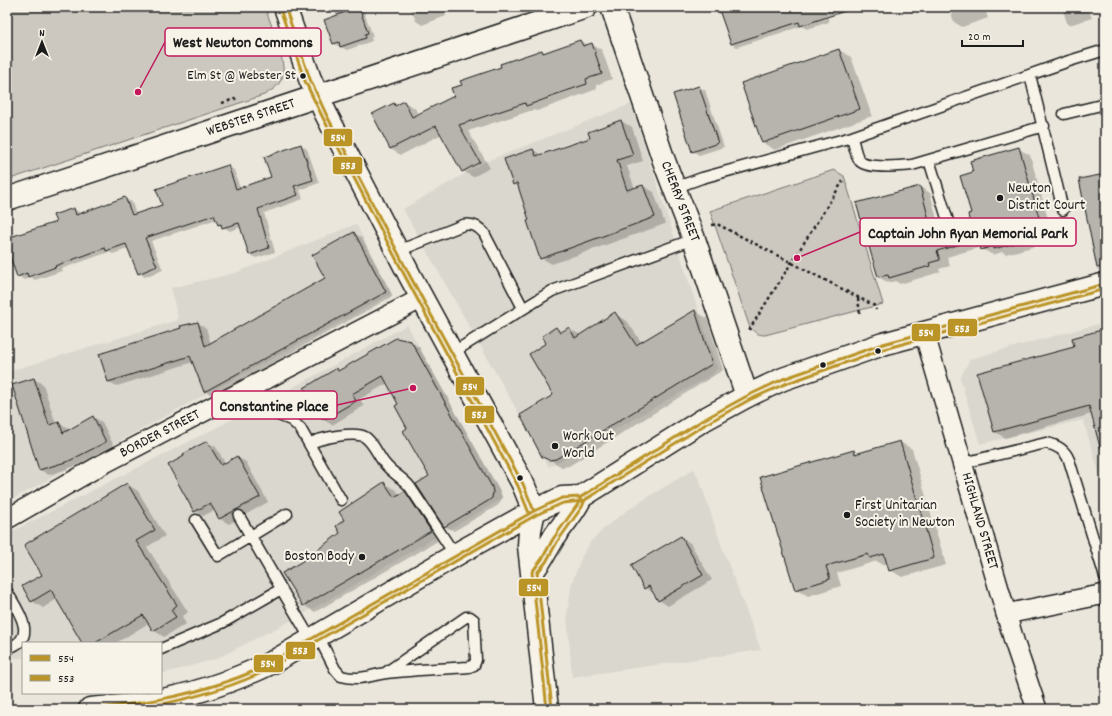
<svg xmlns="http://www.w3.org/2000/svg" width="1112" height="716" font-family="Dekko,sans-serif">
	<rect width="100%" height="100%" fill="#eae6dc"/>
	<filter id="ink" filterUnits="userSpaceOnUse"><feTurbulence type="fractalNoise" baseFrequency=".025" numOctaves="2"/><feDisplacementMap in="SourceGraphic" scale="8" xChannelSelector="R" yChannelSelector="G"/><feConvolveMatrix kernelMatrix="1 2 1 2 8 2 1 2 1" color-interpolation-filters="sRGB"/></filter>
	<g filter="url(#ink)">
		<path fill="#dad7ce" d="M 631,104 L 717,368 L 713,374 L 549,467 L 403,209 L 487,161 Z
			M 356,224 L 391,294 L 7,502 L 7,372 L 178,320 L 171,288 L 235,273 Z
			M 1105,322 L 1105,492 L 1083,420 L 980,444 L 960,378 L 970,359 Z
			M 407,325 L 503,498 L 302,615 L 216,659 L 161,674 L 161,643 L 23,643 L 23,658 L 7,658 L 7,534 L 255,408 Z
			M 694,469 L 701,484 L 722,547 L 761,650 L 572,677 L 567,615 L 572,582 L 582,556 L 591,541 L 608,525 L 628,510 L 656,492 Z"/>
		<path fill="#ccc8c0" stroke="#74726e" d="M 7,7 L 265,7 C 270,23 288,64 282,78 C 279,86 271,91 264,95 L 7,180 Z
			M 834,170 L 844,176 L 883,304 L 765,335 C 757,335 753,332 749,325 L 710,211 Z"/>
		<path fill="#0003" d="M 333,7 L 362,7 L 373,36 L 371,37 L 372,41 L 347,50 L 334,44 L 337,16 Z
			M 410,7 L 442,7 L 446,16 L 422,25 L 416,21 Z
			M 824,7 L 829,22 L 807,29 L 802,26 L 737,47 L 731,44 Z
			M 854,7 L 871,7 L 860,11 Z
			M 949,7 L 984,7 L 988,18 L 962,27 L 954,22 Z
			M 1062,7 L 1088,7 L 1092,18 L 1069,25 L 1067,23 Z
			M 580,41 L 588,45 L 591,44 L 602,50 L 612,79 L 596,85 L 597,89 L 537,111 L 533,110 L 468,131 L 490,168 L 473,177 L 463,171 L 442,134 L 401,155 L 390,149 L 394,104 L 397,106 L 404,102 L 415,108 L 418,115 L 455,97 L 463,86 L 542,51 L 545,53 Z
			M 839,50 L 851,57 L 872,116 L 775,150 L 763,143 L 742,84 Z
			M 699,87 L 705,90 L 724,147 L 699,155 L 693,151 Z
			M 1101,120 L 1105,120 L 1105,142 L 1104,134 Z
			M 621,121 L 632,127 L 643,161 L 627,166 L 635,189 L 643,186 L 654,192 L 665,224 L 552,264 L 541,258 L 531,221 L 519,187 L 514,184 L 533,150 L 542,155 L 591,138 Z
			M 301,145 L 307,149 L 319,183 L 300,190 L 303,199 L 264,213 L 275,252 L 256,258 L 249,254 L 241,227 L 230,231 L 219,224 L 217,219 L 151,241 L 163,270 L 145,277 L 139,273 L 129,248 L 113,254 L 109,252 L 61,269 L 62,271 L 35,280 L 31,277 L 24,280 L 18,276 L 7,244 L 7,240 L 57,223 L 74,209 L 80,213 L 81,215 L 125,199 L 132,202 L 136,215 L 163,206 L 228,166 L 234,170 L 240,188 L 272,177 Z
			M 1019,149 L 1030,155 L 1054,241 L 1006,254 L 1002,252 L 993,255 L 982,249 L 981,247 L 947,257 L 950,266 L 939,269 L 940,272 L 900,284 L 895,281 L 889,283 L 878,277 L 920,187 L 930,193 L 941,234 L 972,226 L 975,173 Z
			M 354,233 L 362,238 L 393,296 L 213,396 L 205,391 L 193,362 L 117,386 L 109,382 L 100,355 L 198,323 L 206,328 L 211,344 L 327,279 Z
			M 695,311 L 707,318 L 723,370 L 569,466 L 562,467 L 543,456 L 555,395 L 548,344 L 556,328 L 563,332 L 569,329 L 581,335 L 615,314 L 627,321 L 642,343 Z
			M 1105,330 L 1105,462 L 1092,414 L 1005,438 L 995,432 L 1075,347 Z
			M 410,342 L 419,347 L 501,493 L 502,498 L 500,503 L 497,506 L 454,531 L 445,526 L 431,476 L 409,429 L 400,405 L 388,383 L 360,399 L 364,406 L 332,425 L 324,420 L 337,369 L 340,371 Z
			M 34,379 L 43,384 L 56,424 L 59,423 L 69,428 L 69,431 L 93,417 L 102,422 L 115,448 L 79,465 L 49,475 L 40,470 L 13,386 Z
			M 207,442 L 216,447 L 225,463 L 237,457 L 246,462 L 268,502 L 229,524 L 220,519 L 215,510 L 203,516 L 195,511 Z
			M 900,442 L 912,449 L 946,565 L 902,577 L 890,570 L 888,563 L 882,565 L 877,561 L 837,573 L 841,586 L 808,596 L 796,589 L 854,451 L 859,454 Z
			M 384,483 L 396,490 L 400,495 L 405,492 L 417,499 L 443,538 L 315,612 L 303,605 L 301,563 L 342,533 L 346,520 Z
			M 127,484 L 138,491 L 165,536 L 147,547 L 188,612 L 182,617 L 186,624 L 164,637 L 153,630 L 149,623 L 116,643 L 83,643 L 57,599 L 43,608 L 32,601 L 43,575 Z
			M 681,537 L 690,543 L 712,580 L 668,606 L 659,600 L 654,593 L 645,588 Z"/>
		<path fill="#b6b4ac" stroke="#1c1c1c" d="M 359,7 L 368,33 L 365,34 L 366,38 L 340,47 L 339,42 L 333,44 L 324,20 Z
			M 718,7 L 848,7 L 848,10 L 800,26 L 799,22 L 731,44 Z
			M 580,40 L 583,46 L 592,43 L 602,74 L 586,79 L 587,84 L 548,97 L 548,98 L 526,106 L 525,103 L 459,125 L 480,162 L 462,172 L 436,126 L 390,149 L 372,114 L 394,103 L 395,106 L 404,101 L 412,117 L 454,96 L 451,88 L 462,85 L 460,81 L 501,67 L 500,64 L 542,50 L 543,53 Z
			M 839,49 L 860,109 L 762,143 L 741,83 Z
			M 699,86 L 718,143 L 692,152 L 673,94 Z
			M 621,120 L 633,155 L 617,160 L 627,190 L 643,185 L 655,217 L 540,259 L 527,221 L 529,220 L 517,183 L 513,185 L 504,159 L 533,149 L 536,156 L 590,138 L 588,132 Z
			M 301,144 L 313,180 L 294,186 L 298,195 L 258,209 L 269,248 L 249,255 L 239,223 L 222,228 L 221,224 L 218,225 L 214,215 L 145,238 L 157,266 L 138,274 L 126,244 L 106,251 L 105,248 L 55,266 L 56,267 L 28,277 L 27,273 L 17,277 L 7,248 L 7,238 L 56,222 L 53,215 L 74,208 L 76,215 L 125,197 L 132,215 L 162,205 L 156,189 L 228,165 L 236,189 L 271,177 L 264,157 Z
			M 1019,147 L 1044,235 L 994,249 L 993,246 L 981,250 L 978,239 L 937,251 L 940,260 L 929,263 L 930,266 L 889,278 L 888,275 L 878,277 L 856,203 L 920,186 L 933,235 L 970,225 L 968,214 L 971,213 L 960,176 L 973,172 L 970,161 Z
			M 1105,174 L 1105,267 L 1097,268 L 1079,179 Z
			M 354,232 L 386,292 L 204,392 L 190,356 L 108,382 L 99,354 L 181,328 L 180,326 L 198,322 L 205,346 L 325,278 L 312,255 Z
			M 695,310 L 712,364 L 556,459 L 549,460 L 542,457 L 520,415 L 553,395 L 529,354 L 546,343 L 542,336 L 556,327 L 560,333 L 569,327 L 575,338 L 615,312 L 636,345 Z
			M 1105,329 L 1105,446 L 1100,447 L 1089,406 L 994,432 L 977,373 L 1074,347 L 1072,338 Z
			M 396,338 L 411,341 L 492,487 L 493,492 L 492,498 L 488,501 L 444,527 L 416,484 L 429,476 L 403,431 L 407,428 L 395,406 L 398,404 L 383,376 L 352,394 L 356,401 L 323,420 L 304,388 L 337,368 L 338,371 Z
			M 34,378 L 49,425 L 59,422 L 63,433 L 93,416 L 106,442 L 69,461 L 39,470 L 12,385 Z
			M 207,441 L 221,465 L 237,456 L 260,497 L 219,519 L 210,503 L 194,512 L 168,465 L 184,456 L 183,454 Z
			M 900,441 L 934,558 L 889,571 L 884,554 L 870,558 L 868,554 L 826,566 L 830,579 L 795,590 L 760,477 L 854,450 L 855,454 Z
			M 384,482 L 394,497 L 405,491 L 431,531 L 303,606 L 282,573 L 301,562 L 340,533 L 336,526 L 344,520 L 339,512 Z
			M 127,483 L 155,530 L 136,541 L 177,605 L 171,610 L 176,617 L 153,631 L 143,615 L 95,643 L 82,643 L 51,590 L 31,602 L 22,586 L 42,575 L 24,545 Z
			M 681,536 L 703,575 L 658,601 L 649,586 L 644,589 L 631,565 Z"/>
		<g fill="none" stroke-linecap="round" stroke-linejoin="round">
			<g stroke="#1c1c1c" stroke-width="13">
				<path id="service" d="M 1030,75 L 1063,210
					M 1064,114 L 1105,104
					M 852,137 C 854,144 855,155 860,161 C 866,169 902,166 912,165 L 1044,126
					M 929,160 L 948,221
					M 674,188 L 702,178 L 852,137 L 1069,61 L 1105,50
					M 398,251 L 463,225 C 472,223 478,226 484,233 L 523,308
					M 452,353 L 552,291 L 694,239
					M 254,385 L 268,411 L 291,420 L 300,428 L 341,500
					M 309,444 C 319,438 355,431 365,437 C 374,443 378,456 385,464 C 392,473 403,478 410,487 L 455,555
					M 963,463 L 1046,443 C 1057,445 1065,450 1069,460 L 1105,577
					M 239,516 L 311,640
					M 196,520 L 218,556 L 287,514
					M 7,592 C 17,609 40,639 7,648
					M 318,636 L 335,669 L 341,676 C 361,681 367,676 386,673 C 414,670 442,669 469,667 L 474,665 L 476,660 L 474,620 L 470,617 L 466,617 L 385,673
					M 161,649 L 222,623 L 281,589"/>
			</g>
			<g stroke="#1c1c1c" stroke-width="22">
				<g id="minor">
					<path id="s1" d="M 924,332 L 1015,644 L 1037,709"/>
					<path id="s2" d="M 7,519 L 101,465 L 422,298"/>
					<path d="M 1006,614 L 1105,594"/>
				</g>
			</g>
			<g stroke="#1c1c1c" stroke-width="25">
				<g id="tertiary">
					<path d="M 285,7 L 310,79 L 326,114 L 410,276 L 523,484 L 534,511"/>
					<path id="s3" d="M 612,7 L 664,161 L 694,239 L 747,396"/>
					<path id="s4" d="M 7,199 L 586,7"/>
				</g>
			</g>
			<g stroke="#1c1c1c" stroke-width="25">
				<path id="primary" d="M 534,511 L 530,530 L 529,546 L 547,709
					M 532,572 C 542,560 548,547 556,534 C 565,522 575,511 581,497 L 703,420 L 747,396 L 783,379 L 883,344 L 1105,284
					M 90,709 C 110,707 131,706 151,702 C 194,695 234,681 273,662 L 464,550 L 534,511 L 562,498 L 581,497"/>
			</g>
			<path stroke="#1c1c1c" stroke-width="2.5" stroke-dasharray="3 3" stroke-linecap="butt" d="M 222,103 L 238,98
				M 712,225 L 717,224 L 875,306 L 876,310
				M 858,298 L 860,315
				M 749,330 L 843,181"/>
			<use href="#service" stroke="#f7f3e8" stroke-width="10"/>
			<use href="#minor" stroke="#f7f3e8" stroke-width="19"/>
			<use href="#tertiary" stroke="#f7f3e8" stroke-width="22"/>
			<use href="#primary" stroke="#f7f3e8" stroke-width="22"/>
			<g stroke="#f7f3e8" stroke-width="6">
				<path id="bus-1" d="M 285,7 L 310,79 L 326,114 L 410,276 L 523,484 L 534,511
					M 90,709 C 150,703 201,694 257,670 L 534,511 L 562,498 L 581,497 L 703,420 L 747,396 L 783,379 L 883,344 L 1105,284
					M 547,709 L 532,572 L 542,559 L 553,539 L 578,504 L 581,497 L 595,488"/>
			</g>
			<g stroke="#f7f3e8" stroke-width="6">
				<path id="bus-2" d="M 280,9 L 305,81 L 322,116 L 406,278 L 518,486 L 529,513
					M 552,708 L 537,573 L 546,562 L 557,542 L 582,507 L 585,500 L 598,492
					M 134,709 C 178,702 219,692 259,674 L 536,515 L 563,503 L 583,501 L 706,424 L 749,400 L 785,384 L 884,349 L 1105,289"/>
			</g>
			<use href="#bus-1" stroke="#bb9427" stroke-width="3"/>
			<use href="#bus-2" stroke="#bb9427" stroke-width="3"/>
		</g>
	</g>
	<g fill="#1c1c1c" stroke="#f7f3e8" stroke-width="1.5">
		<circle cx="303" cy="76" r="3.5"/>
		<circle cx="1000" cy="198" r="4"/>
		<circle cx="878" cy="351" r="3.5"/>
		<circle cx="823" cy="365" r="3.5"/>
		<circle cx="555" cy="446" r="4"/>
		<circle cx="520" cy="478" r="3.5"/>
		<circle cx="847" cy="515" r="4"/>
		<circle cx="362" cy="557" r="4"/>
	</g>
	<g text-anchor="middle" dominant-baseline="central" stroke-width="4" stroke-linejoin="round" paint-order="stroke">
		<g font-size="14" fill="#1c1c1c" stroke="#f7f3e8" text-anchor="end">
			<text x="296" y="76">Elm St @ Webster St</text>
		</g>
		<g font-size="15" fill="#1c1c1c" stroke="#f7f3e8">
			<text stroke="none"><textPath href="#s4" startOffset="257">WEBSTER STREET</textPath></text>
			<text stroke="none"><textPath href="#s3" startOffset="206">CHERRY STREET</textPath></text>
			<text stroke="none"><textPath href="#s2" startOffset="175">BORDER STREET</textPath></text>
			<text stroke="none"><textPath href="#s1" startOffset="197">HIGHLAND STREET</textPath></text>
		</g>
		<g font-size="15" fill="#1c1c1c" stroke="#f7f3e8" text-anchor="start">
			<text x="1008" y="189">Newton<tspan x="1008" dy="17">District Court</tspan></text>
			<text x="563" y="437">Work Out<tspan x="563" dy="17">World</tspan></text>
			<text x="855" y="506">First Unitarian<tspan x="855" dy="17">Society in Newton</tspan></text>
			<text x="354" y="557" text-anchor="end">Boston Body</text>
		</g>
	</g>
	<path fill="none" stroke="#c2185b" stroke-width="1.5" d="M138 92L165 42M797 258L860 232M413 388L337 405"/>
	<g fill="#c2185b" stroke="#f7f3e8" stroke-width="1.5">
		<circle cx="138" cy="92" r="4"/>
		<circle cx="797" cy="258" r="4"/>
		<circle cx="413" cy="388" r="4"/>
	</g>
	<g fill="#f7f3e8" stroke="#c2185b" stroke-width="1.5">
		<rect x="165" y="28" width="156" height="28" rx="4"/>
		<rect x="860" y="218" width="216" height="28" rx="4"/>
		<rect x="212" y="391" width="125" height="28" rx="4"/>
	</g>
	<g font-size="16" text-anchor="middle" font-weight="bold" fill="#1c1c1c">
		<text x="243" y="47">West Newton Commons</text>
		<text x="968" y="238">Captain John Ryan Memorial Park</text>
		<text x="274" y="411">Constantine Place</text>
	</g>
	<g stroke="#f7f3e8" stroke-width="1.5">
		<rect x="323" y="128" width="30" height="19" rx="4" fill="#bb9427"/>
		<rect x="332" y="156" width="31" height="19" rx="4" fill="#bb9427"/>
		<rect x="947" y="318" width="31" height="19" rx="4" fill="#bb9427"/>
		<rect x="911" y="323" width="30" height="19" rx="4" fill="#bb9427"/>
		<rect x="455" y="376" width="30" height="20" rx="4" fill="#bb9427"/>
		<rect x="464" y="405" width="31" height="19" rx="4" fill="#bb9427"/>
		<rect x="518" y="578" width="31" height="19" rx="4" fill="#bb9427"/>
		<rect x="285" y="641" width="31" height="19" rx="4" fill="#bb9427"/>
		<rect x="253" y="654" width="31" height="19" rx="4" fill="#bb9427"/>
	</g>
	<g font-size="11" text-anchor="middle" font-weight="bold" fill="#fff">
		<text x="338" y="141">554</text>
		<text x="348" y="169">553</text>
		<text x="962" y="332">553</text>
		<text x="926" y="336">554</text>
		<text x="470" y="390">554</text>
		<text x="479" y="418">553</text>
		<text x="534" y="591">554</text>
		<text x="300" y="654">553</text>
		<text x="268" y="667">554</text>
	</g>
	<rect width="1112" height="716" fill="none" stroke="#f7f3e8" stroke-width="24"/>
	<rect x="12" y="12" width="1088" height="692" fill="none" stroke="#1c1c1c" stroke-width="1.5" filter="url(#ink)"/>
	<rect x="22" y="642" width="140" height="52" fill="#f7f3e8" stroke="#9f9d96"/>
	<rect x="30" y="655" width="20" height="6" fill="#bb9427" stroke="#9f9d96"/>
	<text x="58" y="662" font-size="12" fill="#1c1c1c">554</text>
	<rect x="30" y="675" width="20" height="6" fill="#bb9427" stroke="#9f9d96"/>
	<text x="58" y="682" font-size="12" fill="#1c1c1c">553</text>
	<g transform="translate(42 42)" stroke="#f7f3e8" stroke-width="3" paint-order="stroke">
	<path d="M0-3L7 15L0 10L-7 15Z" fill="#1c1c1c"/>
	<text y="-6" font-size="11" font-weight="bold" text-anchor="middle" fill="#1c1c1c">N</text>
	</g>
	<path d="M962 40v6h61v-6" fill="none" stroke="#1c1c1c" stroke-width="2"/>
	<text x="968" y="40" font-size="12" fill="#1c1c1c" stroke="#f7f3e8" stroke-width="3" paint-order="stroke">20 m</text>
</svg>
